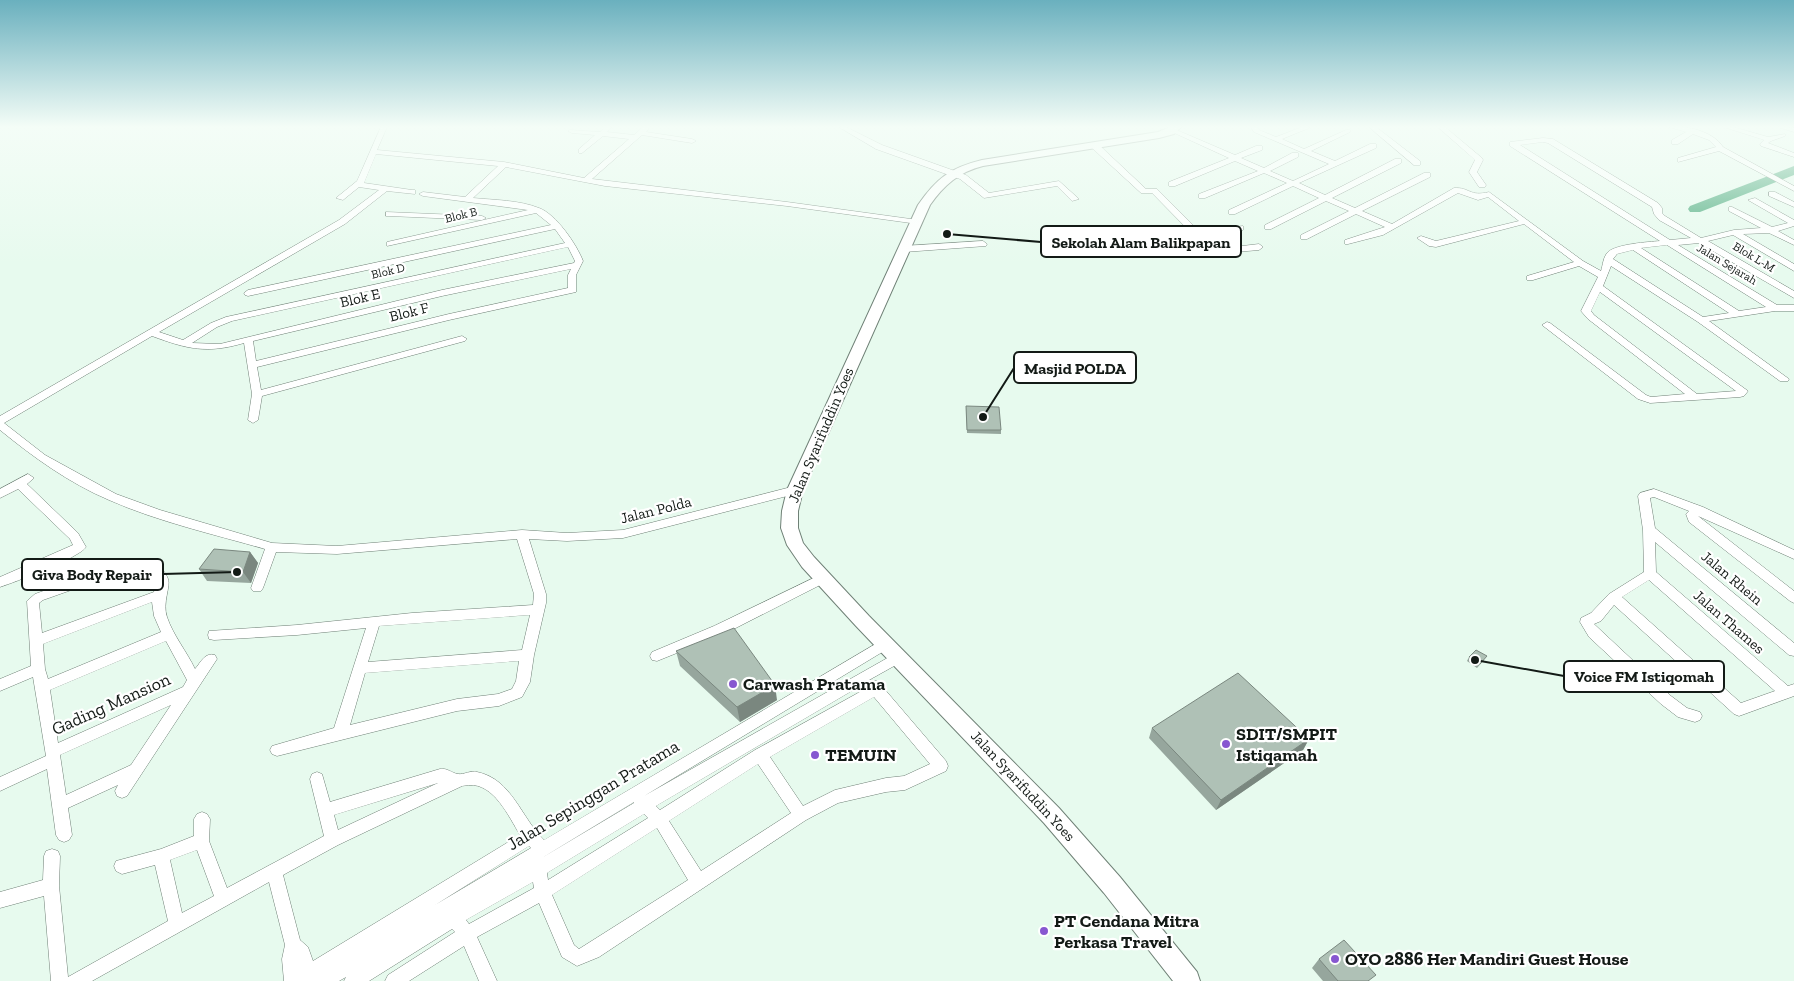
<svg xmlns="http://www.w3.org/2000/svg" width="1794" height="981" font-family="'Zilla Slab',serif">
	<rect width="100%" height="100%" fill="#e7faee"/>
	<g fill="none" stroke-linecap="round" stroke-linejoin="round">
		<path fill="#4dab7e" fill-rule="evenodd" d="M 1794,166 L 1794,175 L 1700,212 L 1690,212 L 1688,209 L 1690,206 Z"/>
		<g stroke="#6f8076" stroke-width="1">
			<path id="minor" d="M 381,127 L 387,127 L 377,150 L 504,162 L 584,178 L 629,139 L 603,136 L 582,153 L 579,153 L 579,149 L 595,135 L 572,133 L 568,131 L 570,130 L 600,132 L 605,127 L 612,127 L 607,132 L 634,135 L 643,127 L 650,127 L 646,132 L 692,139 L 696,141 L 692,143 L 642,135 L 592,179 L 787,202 L 918,220 L 922,222 L 918,224 L 787,206 L 605,186 L 506,167 L 473,198 C 494,200 519,200 539,208 C 556,214 577,245 583,261 L 576,275 L 576,292 L 449,320 L 257,367 L 261,390 L 462,336 L 467,339 L 465,341 L 262,396 L 258,420 L 253,423 L 248,420 L 252,394 L 244,343 C 207,354 187,349 152,336 L 4,423 L 45,455 L 116,494 L 160,510 L 272,543 L 337,546 L 522,530 L 567,533 L 623,530 L 795,486 L 801,490 L 795,494 L 623,538 L 567,541 L 529,539 L 546,594 L 546,603 L 534,655 L 530,682 L 522,697 L 499,706 L 457,711 L 277,756 L 272,754 L 270,750 L 272,746 L 334,728 L 366,628 L 297,635 L 214,640 L 209,639 L 208,635 L 209,631 L 297,625 L 412,613 L 533,605 L 534,594 L 517,539 L 337,554 L 276,552 L 263,588 L 261,591 L 253,591 L 251,588 L 265,549 C 213,534 159,522 109,500 C 69,483 33,457 0,430 L 0,416 L 339,220 L 379,190 L 359,187 L 343,200 L 336,198 L 357,181 ZM 376,154 L 498,166 L 465,197 L 423,192 L 419,194 L 423,196 L 528,210 L 387,242 L 387,246 L 536,213 L 551,225 L 248,290 L 244,293 L 245,295 L 248,296 L 555,229 L 565,243 L 226,317 L 211,323 L 183,340 L 159,332 L 345,224 L 387,191 L 415,194 L 415,190 L 412,190 L 364,183 ZM 568,247 L 575,261 L 574,263 L 442,290 L 220,344 L 192,343 L 217,327 L 232,321 ZM 571,269 L 568,275 L 568,288 L 449,314 L 256,361 L 253,341 L 442,296 ZM 530,615 L 522,650 L 368,662 L 379,626 ZM 519,661 L 516,681 L 512,689 L 498,694 L 457,699 L 350,725 L 365,673 Z
				M 839,127 L 846,127 L 882,145 L 966,175 L 989,193 L 1059,181 L 1079,199 L 1072,201 L 1057,186 L 984,198 L 960,179 L 876,149 Z
				M 1251,127 L 1257,127 L 1259,130 L 1276,137 L 1302,127 L 1310,127 L 1309,128 L 1282,139 L 1304,149 L 1346,130 L 1350,130 L 1350,132 L 1311,151 L 1335,161 L 1370,144 L 1376,144 L 1376,148 L 1299,183 L 1325,195 L 1395,159 L 1401,159 L 1401,163 L 1332,198 L 1355,208 L 1424,173 L 1430,173 L 1430,177 L 1362,211 L 1392,224 L 1454,188 C 1470,187 1469,197 1489,192 L 1583,261 L 1601,271 C 1603,265 1603,257 1608,252 C 1617,244 1648,242 1660,241 L 1510,146 L 1510,142 L 1543,138 L 1553,139 L 1658,203 L 1662,208 L 1662,213 L 1665,216 L 1701,238 L 1734,230 L 1761,228 L 1729,211 L 1729,207 L 1732,207 L 1772,227 L 1788,223 L 1748,200 L 1755,198 L 1794,220 L 1794,226 L 1778,231 L 1794,240 L 1794,245 L 1769,233 L 1743,234 L 1794,264 L 1794,271 L 1733,235 L 1708,241 L 1794,291 L 1794,298 L 1699,243 L 1678,245 L 1777,305 L 1794,305 L 1794,311 L 1775,311 L 1709,321 L 1789,379 L 1788,381 L 1780,381 L 1698,322 L 1611,266 L 1603,286 L 1748,391 L 1744,396 L 1740,397 L 1650,403 L 1638,399 L 1542,325 L 1547,322 L 1550,323 L 1646,395 L 1651,397 L 1685,394 L 1588,319 L 1581,311 L 1598,277 L 1579,266 L 1533,280 L 1527,280 L 1527,276 L 1574,262 L 1524,224 L 1436,247 L 1429,246 L 1417,238 L 1421,236 L 1436,241 L 1519,221 L 1488,197 L 1478,200 L 1458,193 L 1383,235 L 1348,244 L 1345,244 L 1345,240 L 1385,227 L 1356,214 L 1307,239 L 1301,239 L 1301,235 L 1349,211 L 1326,201 L 1271,229 L 1265,229 L 1265,225 L 1319,198 L 1293,186 L 1235,214 L 1229,214 L 1229,210 L 1287,183 L 1264,173 L 1205,198 L 1199,198 L 1199,194 L 1258,171 L 1235,161 L 1175,186 L 1169,186 L 1169,182 L 1229,158 L 1170,131 L 1169,130 L 1172,128 L 1235,155 L 1256,146 L 1262,146 L 1262,150 L 1241,158 L 1264,168 L 1292,153 L 1298,153 L 1298,157 L 1270,171 L 1293,181 L 1329,164 L 1254,132 ZM 1543,142 L 1548,143 L 1652,207 L 1654,214 L 1659,220 L 1691,238 L 1670,240 L 1520,145 ZM 1667,245 L 1766,307 L 1739,311 L 1641,248 ZM 1633,250 L 1729,313 L 1703,317 L 1613,259 L 1617,254 ZM 1600,292 L 1736,391 L 1697,394 L 1594,315 L 1591,311 Z
				M 1369,127 L 1376,127 L 1420,161 L 1420,165 L 1414,165 Z
				M 1438,127 L 1445,127 L 1482,158 L 1483,160 L 1477,172 L 1486,185 L 1485,187 L 1479,187 L 1469,172 L 1475,160 Z
				M 1669,127 C 1686,125 1713,131 1723,147 L 1794,186 L 1794,191 L 1719,151 L 1678,162 L 1678,158 L 1716,147 L 1709,140 L 1693,134 L 1678,144 L 1672,144 L 1672,140 L 1686,132 Z
				M 1724,127 L 1733,127 L 1768,137 L 1785,134 L 1785,136 L 1771,141 L 1768,143 L 1794,153 L 1794,157 L 1761,146 L 1760,144 L 1764,140 Z
				M 1780,127 L 1794,128 L 1794,132 L 1781,128 Z
				M 1091,143 L 1097,143 L 1146,189 L 1157,189 L 1199,231 L 1243,226 L 1243,230 L 1240,230 L 1203,236 L 1217,249 L 1259,244 L 1263,247 L 1259,250 L 1212,254 L 1152,193 L 1141,193 L 1091,147 Z
				M 1769,192 L 1775,192 L 1794,202 L 1794,207 L 1769,196 Z
				M 386,212 L 482,216 L 486,218 L 482,220 L 389,216 L 386,216 Z
				M 983,241 L 987,244 L 986,246 L 904,252 L 900,249 L 904,246 Z
				M 28,474 L 34,478 L 27,484 L 78,533 L 86,547 C 79,558 15,582 0,587 L 0,577 L 73,545 L 70,539 L 18,489 L 0,498 L 0,489 Z
				M 1654,489 L 1703,507 L 1794,550 L 1794,559 L 1698,516 L 1794,591 L 1794,603 L 1790,601 L 1689,522 L 1686,514 L 1689,511 L 1654,497 L 1650,498 L 1655,528 L 1794,643 L 1794,656 L 1789,655 L 1655,542 L 1656,572 L 1788,686 L 1794,684 L 1794,696 L 1739,716 L 1734,714 L 1614,605 L 1601,621 L 1594,624 L 1671,696 L 1687,708 L 1700,712 L 1702,716 L 1700,720 L 1695,722 L 1678,717 L 1661,704 L 1589,637 L 1580,622 L 1581,618 L 1591,613 L 1609,594 L 1644,572 L 1643,530 L 1638,496 L 1640,493 ZM 1649,580 L 1775,691 L 1741,703 L 1622,597 Z
				M 136,561 C 148,562 164,565 168,579 C 171,586 162,603 167,617 C 173,635 187,652 195,669 C 201,662 205,652 215,655 L 217,659 L 127,796 L 122,798 L 117,796 L 115,791 L 118,785 L 68,808 L 72,835 L 69,840 L 64,842 L 59,840 L 56,835 L 47,769 L 0,791 L 0,777 L 46,756 L 33,677 L 0,691 L 0,679 L 31,666 L 27,601 L 35,594 L 105,569 ZM 136,570 C 145,571 151,573 157,580 L 154,592 L 42,633 L 39,603 L 43,600 L 111,576 ZM 152,602 L 154,616 L 161,632 L 48,679 L 45,669 L 43,644 ZM 166,641 L 187,680 L 183,687 L 58,743 L 50,690 ZM 171,705 L 131,765 L 66,795 L 60,755 Z
				M 822,574 L 826,576 L 828,579 L 826,582 L 724,634 L 657,661 L 652,660 L 650,656 L 652,652 L 714,626 Z
				M 884,639 L 889,640 L 891,644 L 889,648 L 644,796 L 898,652 L 903,653 L 905,657 L 903,661 L 869,680 L 877,681 L 881,685 L 946,761 L 948,766 L 946,771 L 905,790 L 886,792 L 838,803 L 806,820 L 599,957 L 577,966 L 562,957 L 539,903 L 477,937 L 497,981 L 479,981 L 464,946 L 409,981 L 385,981 L 388,975 L 455,932 L 452,929 L 369,981 L 344,981 L 346,977 L 339,981 L 284,981 L 282,959 L 285,945 L 269,882 L 92,981 L 51,981 L 44,896 L 0,908 L 0,892 L 43,880 L 44,856 L 46,851 L 52,849 L 58,851 L 60,856 L 59,886 L 68,977 L 168,921 L 155,865 L 122,874 L 116,871 L 114,866 L 116,861 L 161,849 L 194,836 L 194,819 L 197,814 L 202,812 L 207,814 L 210,819 L 209,841 L 227,888 L 324,836 L 310,779 L 312,774 L 317,772 L 322,774 L 330,802 L 440,769 C 448,768 451,773 458,774 C 464,775 471,770 477,772 C 512,779 521,818 544,840 ZM 867,682 L 865,685 L 867,688 L 755,750 L 660,810 L 656,806 ZM 874,697 L 930,764 L 904,776 L 886,778 L 835,790 L 803,806 L 770,757 ZM 758,764 L 791,813 L 701,871 L 669,821 ZM 438,783 L 338,830 L 334,815 ZM 469,785 C 494,783 509,817 520,835 L 313,961 L 308,947 L 300,940 L 283,875 L 338,845 L 462,786 ZM 634,802 L 634,803 L 540,859 ZM 644,814 L 648,818 L 548,880 L 547,873 ZM 657,828 L 688,880 L 579,949 L 574,945 L 552,895 ZM 529,846 L 531,848 L 435,905 ZM 197,850 L 214,896 L 182,913 L 170,860 ZM 533,882 L 534,888 L 469,924 L 466,920 Z"/>
		</g>
		<g stroke="#6f8076" stroke-width="2">
			<path id="highway" d="M 1170,127 L 1181,127 L 1174,134 L 1159,138 L 983,166 C 959,172 944,185 930,205 L 803,490 L 798,511 L 798,528 L 803,543 L 814,557 L 869,616 L 1059,808 L 1120,877 L 1197,972 L 1200,981 L 1173,981 L 1104,893 L 1044,823 L 856,626 L 802,567 L 787,545 L 781,528 L 782,511 L 787,490 L 918,205 C 937,178 950,168 982,160 L 1158,132 Z"/>
		</g>
		<use href="#minor" fill="#fff" fill-rule="evenodd"/>
		<use href="#highway" fill="#fff" fill-rule="evenodd"/>
	</g>
	<path fill="#96a69d" d="M 966,406 L 1001,430 L 1001,434 L 967,433 Z
		M 250,552 L 258,563 L 251,583 L 207,581 L 199,569 Z
		M 676,651 L 777,700 L 740,722 L 680,666 Z
		M 1469,657 L 1484,660 L 1477,668 L 1467,661 Z
		M 1152,728 L 1309,739 L 1303,750 L 1216,810 L 1149,738 Z
		M 1319,959 L 1370,981 L 1323,981 L 1312,968 Z"/>
	<path fill="#7a877f" d="M 250,552 L 258,563 L 251,583 L 243,572 Z
		M 775,685 L 777,700 L 740,722 L 737,707 Z
		M 1309,739 L 1303,750 L 1216,810 L 1221,800 Z"/>
	<path fill="#afc1b6" stroke="#7a877f" d="M 966,406 L 999,407 L 1001,430 L 967,430 Z
		M 214,549 L 250,552 L 243,572 L 199,569 Z
		M 734,628 L 775,685 L 737,707 L 676,651 Z
		M 1476,650 L 1487,656 L 1480,664 L 1469,657 Z
		M 1238,673 L 1309,739 L 1221,800 L 1152,728 Z
		M 1344,940 L 1376,975 L 1368,981 L 1338,981 L 1319,959 Z"/>
	<linearGradient id="sky" x2="0" y2="1"><stop stop-color="#6ab0be"/><stop offset="0.48" stop-color="#f4fdf7"/><stop offset="1" stop-color="#f4fdf7" stop-opacity="0"/></linearGradient>
	<rect width="1794" height="264" fill="url(#sky)"/>
	<g fill="#8757d0" stroke="#fff" stroke-width="2">
		<circle cx="733" cy="684" r="5"/>
		<circle cx="1226" cy="744" r="5"/>
		<circle cx="815" cy="755" r="5"/>
		<circle cx="1044" cy="931" r="5"/>
		<circle cx="1335" cy="959" r="5"/>
	</g>
	<g text-anchor="middle" dominant-baseline="central" stroke-width="4.5" stroke-linejoin="round" paint-order="stroke">
		<g font-size="12" fill="#131a16" stroke="#fff">
			<text transform="translate(461 215) rotate(-14)">Blok B</text>
			<text transform="translate(1754 257) rotate(31)">Blok L-M</text>
			<text transform="translate(1727 264) rotate(31)">Jalan Sejarah</text>
			<text transform="translate(388 271) rotate(-13)">Blok D</text>
		</g>
		<g font-size="15" fill="#131a16" stroke="#fff">
			<text transform="translate(360 298) rotate(-13)">Blok E</text>
			<text transform="translate(409 312) rotate(-14)">Blok F</text>
			<text transform="translate(821 435) rotate(-67)">Jalan Syarifuddin Yoes</text>
			<text transform="translate(656 510) rotate(-14)">Jalan Polda</text>
			<text transform="translate(1732 578) rotate(40)">Jalan Rhein</text>
			<text transform="translate(1729 622) rotate(41)">Jalan Thames</text>
			<text transform="translate(1023 786) rotate(47)">Jalan Syarifuddin Yoes</text>
		</g>
		<g font-size="18" font-weight="bold" fill="#131a16" stroke="#fff" text-anchor="start">
			<text x="743" y="684">Carwash Pratama</text>
			<text x="1236" y="734">SDIT/SMPIT<tspan x="1236" dy="21">Istiqamah</tspan></text>
			<text x="825" y="755">TEMUIN</text>
			<text x="1054" y="921">PT Cendana Mitra<tspan x="1054" dy="21">Perkasa Travel</tspan></text>
			<text x="1345" y="959">OYO 2886 Her Mandiri Guest House</text>
		</g>
		<g font-size="18" fill="#131a16" stroke="#fff">
			<text transform="translate(111 704) rotate(-24)">Gading Mansion</text>
			<text transform="translate(593 795) rotate(-31)">Jalan Sepinggan Pratama</text>
		</g>
	</g>
	<path fill="none" stroke="#131a16" stroke-width="2" d="M947 234L1041 242M983 417L1014 368M237 572L163 574M1475 660L1564 676"/>
	<g fill="#131a16" stroke="#fff" stroke-width="2">
		<circle cx="947" cy="234" r="5"/>
		<circle cx="983" cy="417" r="5"/>
		<circle cx="237" cy="572" r="5"/>
		<circle cx="1475" cy="660" r="5"/>
	</g>
	<g fill="#fff" stroke="#131a16" stroke-width="2">
		<rect x="1041" y="226" width="200" height="31" rx="5"/>
		<rect x="1014" y="352" width="122" height="31" rx="5"/>
		<rect x="22" y="559" width="141" height="31" rx="5"/>
		<rect x="1564" y="661" width="160" height="31" rx="5"/>
	</g>
	<g font-size="16" text-anchor="middle" font-weight="bold" fill="#131a16">
		<text x="1141" y="248">Sekolah Alam Balikpapan</text>
		<text x="1075" y="374">Masjid POLDA</text>
		<text x="92" y="580">Giva Body Repair</text>
		<text x="1644" y="682">Voice FM Istiqomah</text>
	</g>
</svg>
